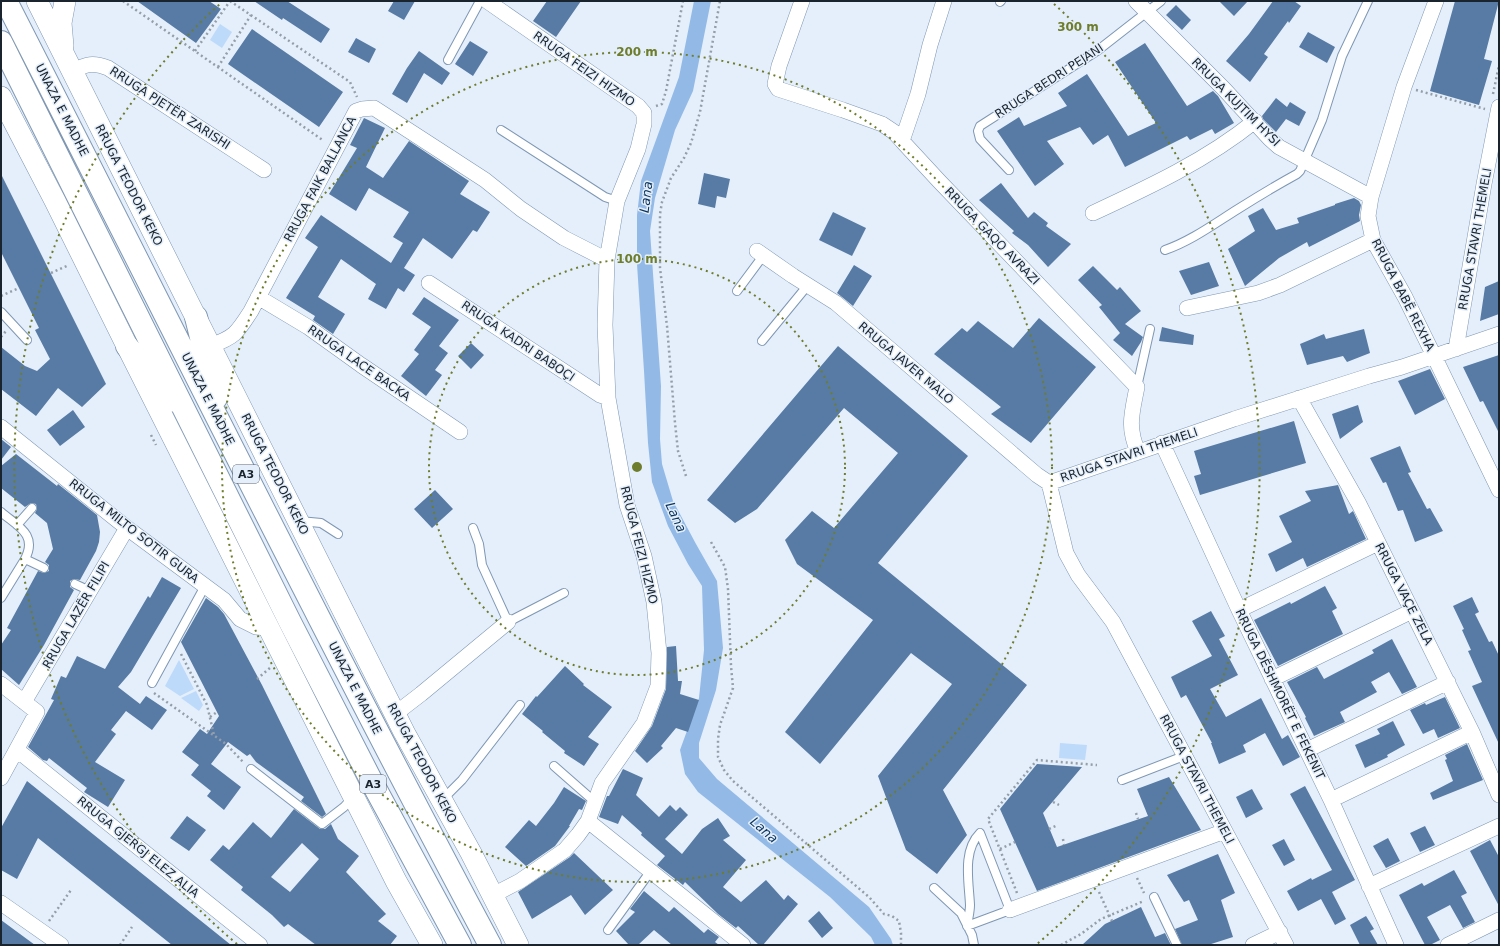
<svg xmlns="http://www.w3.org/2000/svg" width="1500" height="946" font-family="'DejaVu Sans',sans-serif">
	<rect width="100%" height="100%" fill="#e4effb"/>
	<path fill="#bedafa" d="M 220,24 L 232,32 L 222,48 L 210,40 Z
		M 179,660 L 194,689 L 180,696 L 165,686 Z
		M 196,691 L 203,705 L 199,711 L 181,698 Z
		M 1060,743 L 1087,745 L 1085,760 L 1059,758 Z"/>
	<path fill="#93bae6" d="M 694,1 L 711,1 L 693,91 L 675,130 L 655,198 L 650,231 L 661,386 L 660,439 L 662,464 L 673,501 L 696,544 L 717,581 L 723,648 L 716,690 L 699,743 L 699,758 L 717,779 L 869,907 L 891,939 L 893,945 L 875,945 L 871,937 L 830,897 L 698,792 L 685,774 L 680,750 L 699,698 L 704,650 L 702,586 L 688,564 L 668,526 L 652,482 L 648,443 L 644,371 L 637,264 L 637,215 L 641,181 L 679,77 Z"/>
	<path fill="#577ba4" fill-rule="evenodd" d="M 137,1 L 209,1 L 221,9 L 196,43 Z
		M 254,1 L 287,1 L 330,29 L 321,43 L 283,18 L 282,20 Z
		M 394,1 L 415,1 L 404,20 L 388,11 Z
		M 547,1 L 581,1 L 556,37 L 533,21 Z
		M 1219,1 L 1248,1 L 1234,16 Z
		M 1273,1 L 1294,1 L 1301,6 L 1289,23 L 1288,21 L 1264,54 L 1268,57 L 1250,82 L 1226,61 L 1249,34 Z
		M 1455,1 L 1499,1 L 1484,59 L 1492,61 L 1479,105 L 1430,91 Z
		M 1176,5 L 1191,20 L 1182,30 L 1166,15 Z
		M 252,29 L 343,92 L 319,127 L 228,64 Z
		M 1308,32 L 1335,47 L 1327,63 L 1299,47 Z
		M 356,38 L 376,49 L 369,63 L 348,52 Z
		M 470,41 L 488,52 L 473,76 L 455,64 Z
		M 1145,43 L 1187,106 L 1213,91 L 1218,96 L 1234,123 L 1215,134 L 1212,129 L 1190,140 L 1187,136 L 1125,167 L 1108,135 L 1093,145 L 1080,127 L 1047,141 L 1064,164 L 1035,186 L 997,131 L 1019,117 L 1024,126 L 1067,106 L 1058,93 L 1087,74 L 1128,136 L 1156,123 L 1115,62 Z
		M 419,51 L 450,73 L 442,85 L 424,73 L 407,103 L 392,94 L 407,68 Z
		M 1276,98 L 1287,107 L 1290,102 L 1306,112 L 1299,126 L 1286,119 L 1276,132 L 1263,119 L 1262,116 Z
		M 364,118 L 385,128 L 366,167 L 383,178 L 409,141 L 469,181 L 460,194 L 490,212 L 477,232 L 473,230 L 452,259 L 423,238 L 404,268 L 415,275 L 404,292 L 398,288 L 386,309 L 368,299 L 376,284 L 341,259 L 318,297 L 345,314 L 333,334 L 313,320 L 315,316 L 286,298 L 318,247 L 305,238 L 321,215 L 391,263 L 403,243 L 393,237 L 409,212 L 369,188 L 356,211 L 329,194 L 357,148 L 350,145 Z
		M 704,173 L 730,179 L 726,198 L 717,196 L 715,208 L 698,204 Z
		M 1,174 L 106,384 L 82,407 L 58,388 L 36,416 L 1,389 L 1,347 L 25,366 L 37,371 L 50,359 L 35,330 L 39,328 L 1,252 Z
		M 1001,183 L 1028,218 L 1034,212 L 1048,223 L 1046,226 L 1071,244 L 1048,267 L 1028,245 L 1012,233 L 1014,231 L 979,200 Z
		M 1354,198 L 1359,201 L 1361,205 L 1359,215 L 1360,221 L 1309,247 L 1307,242 L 1279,258 L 1245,286 L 1228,249 L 1255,231 L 1248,216 L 1263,208 L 1276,230 L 1299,223 L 1297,218 L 1335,205 L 1335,204 Z
		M 833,212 L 866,228 L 852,256 L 819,240 Z
		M 1209,262 L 1219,286 L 1191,295 L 1179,271 Z
		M 854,265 L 872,276 L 853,306 L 837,293 Z
		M 1093,266 L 1117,290 L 1120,287 L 1141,311 L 1125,324 L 1143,337 L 1141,342 L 1132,356 L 1113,340 L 1120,333 L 1099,307 L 1102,305 L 1078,280 Z
		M 1499,281 L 1499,314 L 1480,321 L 1485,287 Z
		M 424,297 L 459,320 L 439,346 L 448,353 L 435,370 L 442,375 L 426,396 L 401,376 L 419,354 L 414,350 L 431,327 L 412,314 Z
		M 1039,318 L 1096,367 L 1031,443 L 991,414 L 1001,407 L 934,354 L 962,328 L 967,332 L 978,321 L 1013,348 Z
		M 1162,327 L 1194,335 L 1193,345 L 1159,341 Z
		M 1364,329 L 1370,353 L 1347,362 L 1343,356 L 1307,365 L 1300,344 L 1324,334 L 1326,339 Z
		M 471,343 L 484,355 L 471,369 L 458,356 Z
		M 838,346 L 968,456 L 878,563 L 1027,685 L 943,790 L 967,835 L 937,874 L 906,850 L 878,776 L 952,684 L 911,653 L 820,764 L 785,732 L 873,620 L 797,564 L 785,540 L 812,511 L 834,528 L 898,453 L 844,408 L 757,509 L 735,523 L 707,500 Z
		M 1499,355 L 1499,433 L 1483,401 L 1480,402 L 1463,367 Z
		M 1430,369 L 1445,399 L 1415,415 L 1398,381 Z
		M 1358,405 L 1363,422 L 1340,439 L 1332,414 Z
		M 73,410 L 85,427 L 60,446 L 47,430 Z
		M 1294,421 L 1306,463 L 1200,495 L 1194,476 L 1201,474 L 1194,451 Z
		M 1,439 L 11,447 L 1,460 Z
		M 1400,446 L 1411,472 L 1408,473 L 1427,509 L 1430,508 L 1443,531 L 1415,542 L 1403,510 L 1398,511 L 1386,482 L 1383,483 L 1370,458 Z
		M 16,454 L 57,486 L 58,484 L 97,515 L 100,532 L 99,542 L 96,551 L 80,580 L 74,579 L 70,581 L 70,587 L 74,590 L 44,645 L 19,685 L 1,669 L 1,645 L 11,630 L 7,628 L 38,571 L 44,573 L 49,571 L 49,565 L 45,562 L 53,549 L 47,523 L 35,513 L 37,509 L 36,504 L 31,503 L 25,507 L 1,488 L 1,466 Z
		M 1338,485 L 1349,514 L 1353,511 L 1366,539 L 1307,567 L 1303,558 L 1276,572 L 1268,554 L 1292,542 L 1279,516 L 1311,501 L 1305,491 Z
		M 435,490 L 453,509 L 432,528 L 414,509 Z
		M 162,577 L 181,588 L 131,672 L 118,687 L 140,704 L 146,696 L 167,710 L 152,730 L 126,711 L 111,730 L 116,734 L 95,762 L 125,780 L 108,807 L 84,792 L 87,788 L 49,758 L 47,761 L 43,760 L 28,747 L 54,700 L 51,699 L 61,676 L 66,678 L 77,656 L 105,669 L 148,596 L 150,598 Z
		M 1325,586 L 1337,608 L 1332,611 L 1343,634 L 1278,666 L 1254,620 L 1290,602 L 1291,604 Z
		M 1472,597 L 1479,612 L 1475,614 L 1489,642 L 1492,641 L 1499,656 L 1499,744 L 1472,686 L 1482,682 L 1468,651 L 1471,650 L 1462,630 L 1464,629 L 1453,606 Z
		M 206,598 L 218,607 L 224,614 L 262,685 L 326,814 L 322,817 L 301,801 L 304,797 L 256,762 L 250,754 L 247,756 L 228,742 L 211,764 L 241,787 L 224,810 L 207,796 L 211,791 L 191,775 L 199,765 L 182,752 L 200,729 L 207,734 L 219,716 L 181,642 Z
		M 1211,611 L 1225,636 L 1219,639 L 1238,675 L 1210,689 L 1226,717 L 1261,698 L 1282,739 L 1288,735 L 1300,757 L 1283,766 L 1265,733 L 1243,745 L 1246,752 L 1219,764 L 1211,743 L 1212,743 L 1186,695 L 1181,698 L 1171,677 L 1212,656 L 1192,621 Z
		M 1392,639 L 1417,687 L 1402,694 L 1389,672 L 1371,682 L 1377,692 L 1340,712 L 1345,722 L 1314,736 L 1305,718 L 1306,717 L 1287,682 L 1317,667 L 1324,679 L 1374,653 L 1372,650 Z
		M 676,646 L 678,681 L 682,681 L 680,694 L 699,700 L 688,732 L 676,728 L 661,746 L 663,748 L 647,763 L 635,751 L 652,726 L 666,689 L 667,647 Z
		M 565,666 L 584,684 L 583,685 L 612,707 L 588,737 L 599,744 L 584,766 L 564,753 L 565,751 L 542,732 L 543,731 L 522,714 L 536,696 L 537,697 Z
		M 1445,697 L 1460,728 L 1438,738 L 1434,729 L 1423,734 L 1410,710 L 1425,703 L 1426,705 Z
		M 1393,721 L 1405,745 L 1387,755 L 1388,757 L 1365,768 L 1355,745 L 1380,734 L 1377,729 Z
		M 1467,744 L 1483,780 L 1433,800 L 1430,793 L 1453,781 L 1445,760 L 1447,759 L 1445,755 Z
		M 1037,764 L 1082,767 L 1043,813 L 1057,847 L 1148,816 L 1137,789 L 1169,777 L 1201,830 L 1037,891 L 1000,809 Z
		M 623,769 L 643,778 L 636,795 L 659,817 L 670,805 L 676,811 L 680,807 L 688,815 L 665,839 L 682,854 L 702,829 L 718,818 L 730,836 L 723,840 L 746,860 L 723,887 L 741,902 L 766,880 L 784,900 L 788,895 L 798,904 L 763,945 L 759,945 L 738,926 L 736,928 L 718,914 L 685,882 L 683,885 L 657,865 L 665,856 L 641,835 L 642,833 L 622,815 L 618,824 L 599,817 L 607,796 L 609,796 Z
		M 27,781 L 140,872 L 231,945 L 172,945 L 38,838 L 17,879 L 1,870 L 1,828 Z
		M 1305,786 L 1355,880 L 1332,892 L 1346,919 L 1335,925 L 1321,899 L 1298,911 L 1287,891 L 1311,878 L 1312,880 L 1332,870 L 1290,794 Z
		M 564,787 L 586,801 L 582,810 L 579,809 L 569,826 L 570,826 L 555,846 L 526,866 L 505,847 L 529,820 L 536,826 L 554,803 Z
		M 1252,789 L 1263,809 L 1246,818 L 1236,797 Z
		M 294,809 L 320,829 L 325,829 L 331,824 L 338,839 L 359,856 L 346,872 L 386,914 L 378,921 L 397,936 L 390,945 L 316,945 L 288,924 L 284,927 L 272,915 L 241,890 L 243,887 L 210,860 L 223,845 L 229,850 L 253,822 L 271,838 ZM 302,843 L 319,859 L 290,892 L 271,877 Z
		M 187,816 L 206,830 L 189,851 L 170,838 Z
		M 1425,826 L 1435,845 L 1420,852 L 1410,833 Z
		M 1388,838 L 1400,861 L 1386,868 L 1373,846 Z
		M 1284,839 L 1295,860 L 1284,866 L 1272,845 Z
		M 1490,840 L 1499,857 L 1499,906 L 1470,851 Z
		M 574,853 L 613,890 L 585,915 L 571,895 L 532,919 L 518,892 L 570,857 Z
		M 1218,854 L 1235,893 L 1221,900 L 1233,937 L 1208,945 L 1182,945 L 1175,929 L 1198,920 L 1189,900 L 1184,902 L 1167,875 Z
		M 1454,870 L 1467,893 L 1461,896 L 1475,922 L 1463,928 L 1450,905 L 1427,917 L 1440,940 L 1430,945 L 1425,945 L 1399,895 L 1422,883 L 1424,886 Z
		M 644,891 L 669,912 L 674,907 L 704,933 L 708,929 L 719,937 L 715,942 L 719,945 L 672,945 L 654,930 L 638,945 L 629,945 L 616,931 L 635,912 L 630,909 Z
		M 1141,907 L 1155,937 L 1165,933 L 1171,945 L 1082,945 L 1105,924 Z
		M 819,911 L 833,928 L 822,938 L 808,921 Z
		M 1366,916 L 1374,929 L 1370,931 L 1378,945 L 1360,945 L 1350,925 Z
		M 1,920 L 35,945 L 1,945 Z"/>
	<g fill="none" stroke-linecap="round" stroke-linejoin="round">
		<g stroke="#7f97b3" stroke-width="10">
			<path id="lane" d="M 1000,2 L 1001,1
				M 448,60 L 480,1
				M 501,130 L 605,197 L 617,201
				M 1009,170 L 980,139 L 978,131 L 980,126 L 1097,51 L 1161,1
				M 1165,250 C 1191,241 1214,224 1238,209 C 1257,197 1277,185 1297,174 L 1300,171 L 1322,120 L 1342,56 L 1368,1
				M 737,291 L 763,256
				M 1,312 L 27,340
				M 762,341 L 808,285
				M 1137,387 L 1150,329
				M 1,512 C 17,526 38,534 25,559 L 1,598
				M 300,521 L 321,523 L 338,534
				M 17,525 L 32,508
				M 473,528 L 479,544 L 482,565 L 508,622 L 564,593
				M 25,559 L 44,568
				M 75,584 L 90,591
				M 152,683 L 205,586
				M 554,766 L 595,802
				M 251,769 L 322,824 L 344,807 L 353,797
				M 1122,780 L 1184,756
				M 442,800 L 462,780 L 520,705
				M 980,833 L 1010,910 L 967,926 C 968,919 970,912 970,905 C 969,882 962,851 980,833 Z
				M 934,888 L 961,913 L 972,935 L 974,945
				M 1154,897 L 1177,945
				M 608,930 L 650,872"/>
		</g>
		<g stroke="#7f97b3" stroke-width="16">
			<path id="street" d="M 487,1 L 638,106 L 644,113 L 644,124 L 638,149 L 617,201 L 607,260 L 605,325 L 608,398 L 627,505 L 644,556 L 654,602 L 659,653 L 658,686 L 644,723 L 602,783 L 588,821 L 578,835 L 565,850 L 520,881 L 493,895
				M 802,1 L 779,66 L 775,84 L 778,89 L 843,110 L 882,124 L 894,132 L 902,141
				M 944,1 L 930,45 L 918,94 L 902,141 L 939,181 L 1137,387 C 1132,413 1127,427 1138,452
				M 1136,1 L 1224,89 L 1270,139 L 1279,147 L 1371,197
				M 1436,1 L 1404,87 L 1371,197 L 1368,216 L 1373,240 L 1405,297 L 1434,356 L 1499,490
				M 72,71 C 87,64 93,62 108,68 L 264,170
				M 1093,213 C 1149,187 1207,160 1255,121
				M 757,251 L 793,276 L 836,303 L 1037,475 L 1049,483
				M 429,283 L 600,395 L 608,398
				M 258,297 L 308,327 L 361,365 L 460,432
				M 1187,308 L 1258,293 L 1280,285 L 1373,240
				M 210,346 C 235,337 237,333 251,311 L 356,111 L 362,109 L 374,108 L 485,180 L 521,209 L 564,238 L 607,260
				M 1456,349 L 1484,184 L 1499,107
				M 1299,398 L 1359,504 L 1472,732 L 1499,795
				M 1,427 L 127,528 L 224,600 L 240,619 L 256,627 L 268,628
				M 1162,443 L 1239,610 L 1331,800 L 1396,945
				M 1049,483 L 1066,553 L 1078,575 L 1113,622 L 1286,945
				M 1049,483 L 1234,419 L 1369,376 L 1402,367 L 1499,334
				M 1239,610 L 1378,543
				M 1272,679 L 1412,611
				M 1,684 L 37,712 L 1,778
				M 24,702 L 127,528
				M 395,714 L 421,694 L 508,622
				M 17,750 L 260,945
				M 1307,750 L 1448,682
				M 1331,800 L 1472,732
				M 588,821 L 743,945
				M 1369,886 L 1499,826
				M 1,903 L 61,945
				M 1010,910 L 1225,831
				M 1253,945 L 1280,932
				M 1448,945 L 1499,920"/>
		</g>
		<g stroke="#7f97b3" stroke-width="22">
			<path id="secondary" d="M 37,1 L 404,732 L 471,853 L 518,945
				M 63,46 L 61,23 L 65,1
				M 1,97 L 55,201 L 127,346 L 396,881 L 432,945"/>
		</g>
		<g stroke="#7f97b3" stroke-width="24">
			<path id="highway" d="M 6,1 C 167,316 323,633 490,945
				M 1,42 L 290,622 L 374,786 L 460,945
				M 196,317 L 216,398
				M 127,346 L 158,385 L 169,401"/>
		</g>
		<path stroke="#949eaa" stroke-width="2.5" stroke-dasharray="2 3" stroke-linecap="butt" d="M 123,1 L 324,141
			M 230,1 L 350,82 L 357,97
			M 195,51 L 230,1
			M 218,67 L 251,15
			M 1416,90 L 1485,109
			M 1493,94 L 1499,65
			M 656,106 L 662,104 L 666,91 L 683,1
			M 51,273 L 69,265
			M 1,296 L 19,288
			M 1,337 L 6,331
			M 151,435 L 156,445
			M 686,476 L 678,451 L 675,423 L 667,326 L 660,268 L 660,214 L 662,202 L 671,178 L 684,158 L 691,143 L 700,112 L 720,1
			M 711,542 L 725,567 L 728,589 L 731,666 L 733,688 L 720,725 L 718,739 L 718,757 L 724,770 L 733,781 L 869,897 L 884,914 L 892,916 L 899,921 L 901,933 L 901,945
			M 181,654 L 207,705 L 214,735
			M 257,679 L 271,667
			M 154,693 L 226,744 L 244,763
			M 210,717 L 217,712
			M 1053,802 L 1059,805
			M 1136,813 L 1138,819
			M 1049,829 L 1058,825
			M 1063,839 L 1064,845
			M 1000,849 L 1015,842
			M 1137,878 L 1144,893
			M 1099,892 L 1112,921
			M 1017,893 L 988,819 L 1037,760 L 1097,765
			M 49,921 L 71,890
			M 120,945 L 132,927
			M 1061,945 L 1081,934 L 1101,919 L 1144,901"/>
		<use href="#lane" stroke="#fff" stroke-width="8"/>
		<use href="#street" stroke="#fff" stroke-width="15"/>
		<use href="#secondary" stroke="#fff" stroke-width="21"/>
		<use href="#highway" stroke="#fff" stroke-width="22"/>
	</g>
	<g fill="none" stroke="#6e7d2b" stroke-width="2" stroke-dasharray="2 4">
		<circle cx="637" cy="467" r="208"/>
		<circle cx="637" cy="467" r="415"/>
		<path d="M237 944A623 623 0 0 1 220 4M1054 4A623 623 0 0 1 1037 944"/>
	</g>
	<g text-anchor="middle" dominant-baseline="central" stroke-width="3" stroke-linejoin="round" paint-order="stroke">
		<g fill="#e4effb" stroke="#57616c" stroke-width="1">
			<rect x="233" y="465" width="26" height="18" rx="3"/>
			<rect x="360" y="775" width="26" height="18" rx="3"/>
		</g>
		<g font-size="11" font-weight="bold" fill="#1a242f">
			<text x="246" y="474">A3</text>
			<text x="373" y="784">A3</text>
		</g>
		<g font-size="12" fill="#1a242f" stroke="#e4effb">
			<text transform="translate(584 69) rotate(35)">RRUGA FEIZI HIZMO</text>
			<text transform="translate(1049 81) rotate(-33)">RRUGA BEDRI PEJANI</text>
			<text transform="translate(1236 102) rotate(45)">RRUGA KUJTIM HYSI</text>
			<text transform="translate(170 108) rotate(33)">RRUGA PJETËR ZARISHI</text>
			<text transform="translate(62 110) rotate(63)">UNAZA E MADHE</text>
			<text transform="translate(320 179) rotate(-62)">RRUGA FAIK BALLANCA</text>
			<text transform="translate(129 185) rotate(63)">RRUGA TEODOR KEKO</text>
			<text transform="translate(992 236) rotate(46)">RRUGA GAQO AVRAZI</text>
			<text transform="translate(1475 239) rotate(-80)">RRUGA STAVRI THEMELI</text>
			<text transform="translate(1403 295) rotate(63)">RRUGA BABË REXHA</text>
			<text transform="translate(518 341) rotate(34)">RRUGA KADRI BABOÇI</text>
			<text transform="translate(359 363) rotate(35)">RRUGA LACE BACKA</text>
			<text transform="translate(906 363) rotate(40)">RRUGA JAVER MALO</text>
			<text transform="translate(208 399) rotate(63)">UNAZA E MADHE</text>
			<text transform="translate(1129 455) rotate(-19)">RRUGA STAVRI THEMELI</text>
			<text transform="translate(275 474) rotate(63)">RRUGA TEODOR KEKO</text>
			<text transform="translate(134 531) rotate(38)">RRUGA MILTO SOTIR GURA</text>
			<text transform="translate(639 545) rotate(76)">RRUGA FEIZI HIZMO</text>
			<text transform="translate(1404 594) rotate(63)">RRUGA VAÇE ZELA</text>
			<text transform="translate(76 615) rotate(-60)">RRUGA LAZËR FILIPI</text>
			<text transform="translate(355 688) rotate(63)">UNAZA E MADHE</text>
			<text transform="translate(1280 694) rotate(64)">RRUGA DËSHMORËT E FEKENIT</text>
			<text transform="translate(422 763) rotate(62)">RRUGA TEODOR KEKO</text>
			<text transform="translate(1197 779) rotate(62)">RRUGA STAVRI THEMELI</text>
			<text transform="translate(138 847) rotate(39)">RRUGA GJERGJ ELEZ ALIA</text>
		</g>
		<g font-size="13" font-style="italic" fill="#0a335c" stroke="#e4effb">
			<text transform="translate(646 197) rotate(-83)">Lana</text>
			<text transform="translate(676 517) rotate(65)">Lana</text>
			<text transform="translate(764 830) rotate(41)">Lana</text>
		</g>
	</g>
	<circle cx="637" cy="467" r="6" fill="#6e7d2b" stroke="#e4effb" stroke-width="2"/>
	<g font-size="12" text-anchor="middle" font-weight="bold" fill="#6e7d2b" stroke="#e4effb" stroke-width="3" stroke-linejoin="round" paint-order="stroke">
		<text x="1078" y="31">300 m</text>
		<text x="637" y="56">200 m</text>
		<text x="637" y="263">100 m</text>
	</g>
	<rect width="1500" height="946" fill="none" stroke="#1a242f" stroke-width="4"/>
</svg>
